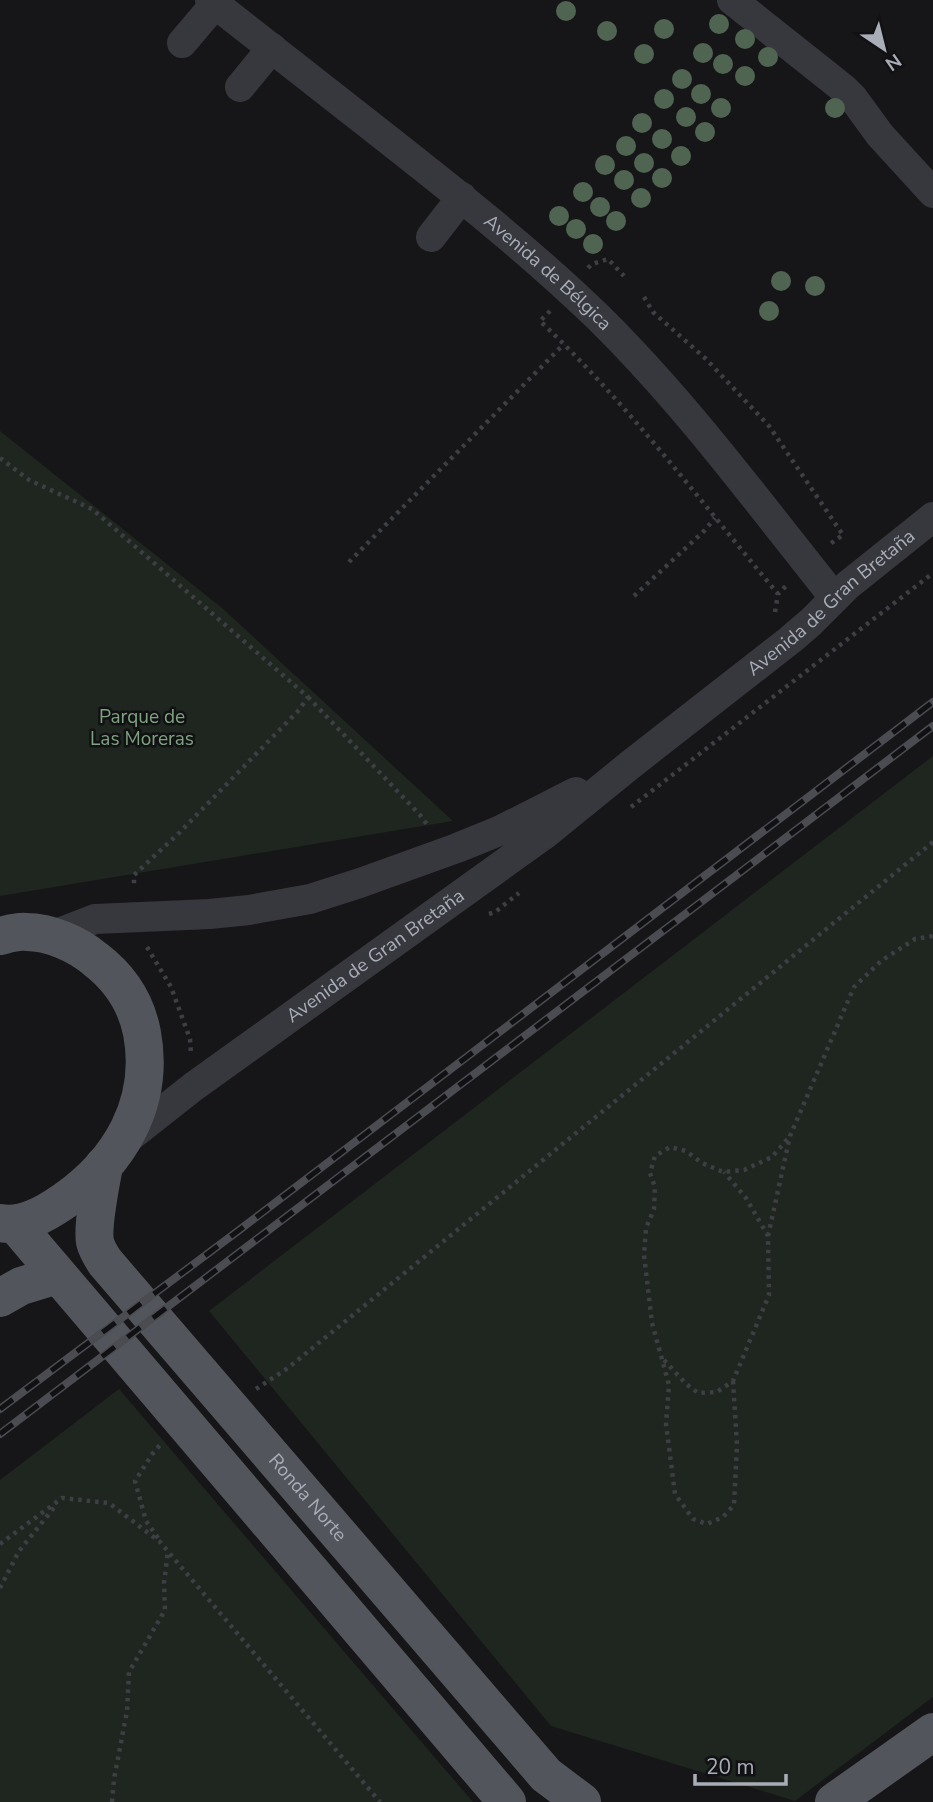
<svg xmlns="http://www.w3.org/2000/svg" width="933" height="1802" font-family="'Nunito Sans',sans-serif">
	<rect width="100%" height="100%" fill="#161618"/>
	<path fill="#1e261f" d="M 0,431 L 222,608 L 453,821 L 0,896 Z
		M 933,756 L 933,1697 L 795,1801 L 551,1726 L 209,1311 Z
		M 119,1389 L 473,1802 L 0,1802 L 0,1480 Z"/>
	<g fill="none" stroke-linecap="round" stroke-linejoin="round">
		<path stroke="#3d3f44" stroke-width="4.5" stroke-dasharray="3.5 5" stroke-linecap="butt" d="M 588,268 L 592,264 L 608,259 L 624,276
			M 644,297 L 653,312 L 706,359 L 769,426 L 843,535 L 830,544
			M 550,311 L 540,321 C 628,404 701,502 778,594
			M 0,458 L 29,480 L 92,509 L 308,697 L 299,710 L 178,834 L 134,875 L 134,887
			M 349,562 L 564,344
			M 634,596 L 704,531 L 715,518
			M 775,612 L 778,594 L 788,584
			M 308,697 L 420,815 L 429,827
			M 631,807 L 933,573
			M 489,914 L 495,912 L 519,893
			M 147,947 L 171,987 L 190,1039 L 191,1054
			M 768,1236 L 790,1136 L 854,987 L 881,961 L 915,939 L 933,936
			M 664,1360 L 686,1384 L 698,1393 L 717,1392 L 733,1381 L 769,1295 L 768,1236 L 746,1198 L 724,1172
			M 733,1381 L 737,1445 L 734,1505 L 723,1517 L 707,1524 L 693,1519 L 675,1494 L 666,1424 L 669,1385 L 652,1323 L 644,1255 L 646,1228 L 654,1209 L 655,1187 L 650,1173 L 655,1156 L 670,1147 L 686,1151 L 702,1163 L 723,1172 L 744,1170 L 772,1157 L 790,1136
			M 256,1389 L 288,1368 L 933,842
			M 158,1538 L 146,1521 L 135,1481 L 153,1453 L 160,1445
			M 0,1544 L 62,1498 L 109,1503 L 160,1542 L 380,1802
			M 0,1588 L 19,1551 L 57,1504
			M 112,1802 L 114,1779 L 127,1711 L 129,1672 L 165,1610 L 164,1583 L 168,1551"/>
		<g stroke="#37383d" stroke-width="30">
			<path id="s1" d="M 210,0 C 267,44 324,89 381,134 C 456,193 531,252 599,318 C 687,405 757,501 834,597"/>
			<path d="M 732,0 L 844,89 L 853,98 L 880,135 L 933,193"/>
			<path d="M 182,43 L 215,4"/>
			<path d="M 240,87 L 272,48"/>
			<path d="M 431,237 L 462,197"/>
			<path d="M 51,936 L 95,919 L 210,914 L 249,910 L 310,899 L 360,883 L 457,848 L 499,831 L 576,792"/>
			<path id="s2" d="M 122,1143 L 193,1087 L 545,834 L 630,765 L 790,640 L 811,622 L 848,585 L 933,517"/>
		</g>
		<g stroke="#53555c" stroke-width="38">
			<path d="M 0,936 C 8,934 18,931 26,932 C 50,932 77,944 95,959 C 120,978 136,1002 142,1033 C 155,1103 120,1162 64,1201 C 45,1214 23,1227 0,1223"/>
			<path id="s3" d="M 104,1165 C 101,1184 92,1224 95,1242 C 97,1250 101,1256 105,1262 L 546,1775 L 582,1802"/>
			<path d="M 15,1224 L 507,1802"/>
			<path d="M 0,1298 L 21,1286 L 57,1275"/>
			<path d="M 834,1802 L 933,1732"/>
		</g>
		<g stroke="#4a4c52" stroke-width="8">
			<path id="rail" d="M 0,1409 L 238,1231 L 933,702
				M 0,1434 L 933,726"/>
		</g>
		<use href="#rail" stroke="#111113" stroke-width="5" stroke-dasharray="16" stroke-linecap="butt"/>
	</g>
	<g fill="#506452">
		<circle cx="566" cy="11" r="10"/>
		<circle cx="719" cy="24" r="10"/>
		<circle cx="664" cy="29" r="10"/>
		<circle cx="607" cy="31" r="10"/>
		<circle cx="745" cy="39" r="10"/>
		<circle cx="703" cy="53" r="10"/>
		<circle cx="644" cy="54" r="10"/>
		<circle cx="768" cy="57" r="10"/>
		<circle cx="723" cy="64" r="10"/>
		<circle cx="745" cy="76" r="10"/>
		<circle cx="682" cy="79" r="10"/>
		<circle cx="701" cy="94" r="10"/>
		<circle cx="664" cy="99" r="10"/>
		<circle cx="721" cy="108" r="10"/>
		<circle cx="835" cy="108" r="10"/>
		<circle cx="686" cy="117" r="10"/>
		<circle cx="642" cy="123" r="10"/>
		<circle cx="705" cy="132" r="10"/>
		<circle cx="662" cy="139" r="10"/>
		<circle cx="626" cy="146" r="10"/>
		<circle cx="681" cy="156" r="10"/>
		<circle cx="644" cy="163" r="10"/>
		<circle cx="605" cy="165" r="10"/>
		<circle cx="662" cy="178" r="10"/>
		<circle cx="624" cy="180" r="10"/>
		<circle cx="583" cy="192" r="10"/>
		<circle cx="641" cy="198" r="10"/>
		<circle cx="600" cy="207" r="10"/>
		<circle cx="559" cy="216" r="10"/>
		<circle cx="616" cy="221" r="10"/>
		<circle cx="576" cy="229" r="10"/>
		<circle cx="593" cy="244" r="10"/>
		<circle cx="781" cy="281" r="10"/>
		<circle cx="815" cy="286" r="10"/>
		<circle cx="769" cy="311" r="10"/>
	</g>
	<g text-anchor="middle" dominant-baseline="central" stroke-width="5" stroke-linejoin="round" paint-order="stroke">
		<g font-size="19" fill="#a8adb8" stroke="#111113">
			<text stroke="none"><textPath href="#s1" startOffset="434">Avenida de Bélgica</textPath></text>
			<text stroke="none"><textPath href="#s2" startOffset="892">Avenida de Gran Bretaña</textPath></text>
			<text stroke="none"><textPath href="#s2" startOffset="315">Avenida de Gran Bretaña</textPath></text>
			<text stroke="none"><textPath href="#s3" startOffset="411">Ronda Norte</textPath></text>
		</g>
		<g font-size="19" fill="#7fa381" stroke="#111113">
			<text x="142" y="717">Parque de<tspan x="142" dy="22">Las Moreras</tspan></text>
		</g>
	</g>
	<g transform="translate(884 49) rotate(145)" stroke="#111113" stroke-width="5" paint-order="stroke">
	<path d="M0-5L12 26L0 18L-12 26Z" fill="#a8adb8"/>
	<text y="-10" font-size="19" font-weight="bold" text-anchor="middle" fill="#a8adb8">N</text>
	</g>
	<path d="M695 1774v10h91v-10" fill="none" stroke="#a8adb8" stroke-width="3.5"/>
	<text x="706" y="1774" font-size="21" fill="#a8adb8" stroke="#111113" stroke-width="5" paint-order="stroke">20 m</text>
</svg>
